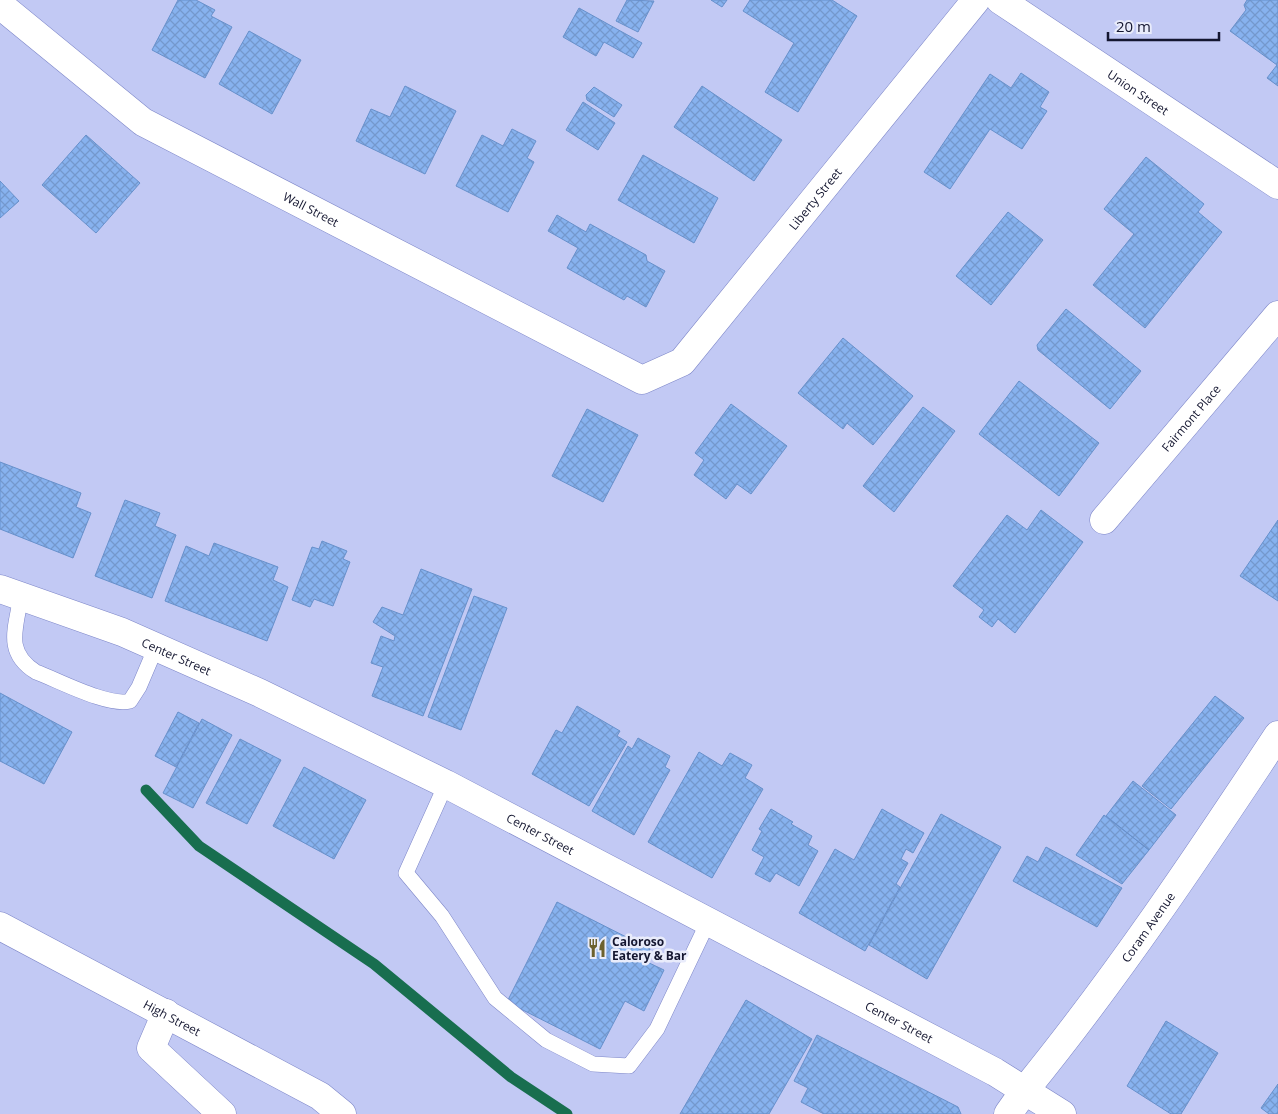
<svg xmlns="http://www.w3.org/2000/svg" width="1278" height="1114" font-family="'Open Sans',sans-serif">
	<defs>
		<pattern id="building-cross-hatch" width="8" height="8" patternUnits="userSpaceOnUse" patternTransform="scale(1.25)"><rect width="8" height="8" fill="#87b2ef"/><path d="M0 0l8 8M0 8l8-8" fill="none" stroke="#7498cd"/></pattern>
	</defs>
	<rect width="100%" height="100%" fill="#c2c9f4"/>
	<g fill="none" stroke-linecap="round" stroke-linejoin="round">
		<path stroke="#186e4f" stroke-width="11" d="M 146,790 L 199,846 L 374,964 L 511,1077 L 567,1114"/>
	</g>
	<path fill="url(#building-cross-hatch)" stroke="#6790cb" d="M 178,0 L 196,0 L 215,10 L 211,16 L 232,27 L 205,78 L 152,50 Z
		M 627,0 L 654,1 L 638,32 L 616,21 Z
		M 711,0 L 727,0 L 722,7 Z
		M 750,0 L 832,0 L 857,16 L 798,112 L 765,92 L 794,43 L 743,11 Z
		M 1247,0 L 1278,0 L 1278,86 L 1267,78 L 1277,65 L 1230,31 L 1246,10 L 1244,5 Z
		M 579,8 L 642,43 L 633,58 L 604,42 L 596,56 L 563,37 Z
		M 249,31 L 301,60 L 272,114 L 219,84 Z
		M 1021,73 L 1049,92 L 1040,107 L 1047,111 L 1022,149 L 990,129 L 950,189 L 924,172 L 990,74 L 1011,88 Z
		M 405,86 L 456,111 L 425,174 L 356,141 L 371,109 L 390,117 Z
		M 702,86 L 782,140 L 754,181 L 674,127 Z
		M 594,87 L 622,105 L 614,117 L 587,100 L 586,95 Z
		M 583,102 L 615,123 L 598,150 L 566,130 Z
		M 512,129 L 536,141 L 527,158 L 534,162 L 508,212 L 456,186 L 482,135 L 503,146 Z
		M 86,135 L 140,183 L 96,233 L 42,185 Z
		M 643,155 L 718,198 L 694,243 L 618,200 Z
		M 1146,157 L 1204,204 L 1198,212 L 1222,232 L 1145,328 L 1093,285 L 1134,234 L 1104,209 Z
		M 0,181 L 19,201 L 0,218 Z
		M 1008,212 L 1043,240 L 991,305 L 956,276 Z
		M 557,215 L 586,232 L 590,224 L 646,255 L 647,261 L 665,271 L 646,307 L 627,296 L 624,300 L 567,268 L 578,248 L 548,231 Z
		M 1066,309 L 1141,371 L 1110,409 L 1038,350 L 1037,345 Z
		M 843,338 L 913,396 L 873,445 L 847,423 L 843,429 L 798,393 Z
		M 1019,381 L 1099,443 L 1059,496 L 979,434 Z
		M 731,404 L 787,446 L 751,494 L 737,484 L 726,499 L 694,475 L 704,460 L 695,453 Z
		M 923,407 L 955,431 L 894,512 L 863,486 Z
		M 587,409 L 638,435 L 603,502 L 552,476 Z
		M 0,462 L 81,493 L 76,507 L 91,513 L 73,558 L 0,529 Z
		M 125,500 L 160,513 L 155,526 L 176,535 L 152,598 L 95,576 Z
		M 1041,510 L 1083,542 L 1015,633 L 998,619 L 992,627 L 979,617 L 984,610 L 953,586 L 1007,515 L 1027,530 Z
		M 1278,520 L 1278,601 L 1240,576 Z
		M 322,541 L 347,551 L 343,559 L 350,562 L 333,606 L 314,599 L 310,607 L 292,600 L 312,547 L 319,549 Z
		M 214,543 L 278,567 L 273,580 L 288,587 L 267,641 L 165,601 L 186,546 L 209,556 Z
		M 421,569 L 472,589 L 423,716 L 372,696 L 383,667 L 371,663 L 381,636 L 394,641 L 395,636 L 373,622 L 382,607 L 403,615 Z
		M 474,596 L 507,608 L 461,730 L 428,717 Z
		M 0,693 L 72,732 L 44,784 L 0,761 Z
		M 1215,696 L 1244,718 L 1171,809 L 1142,786 Z
		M 577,706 L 620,731 L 617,736 L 627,742 L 589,806 L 532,774 L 556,730 L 562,733 Z
		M 178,712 L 199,723 L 176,767 L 155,756 Z
		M 202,719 L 232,735 L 193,808 L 163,793 Z
		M 638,738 L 670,756 L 665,767 L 670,770 L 634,835 L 592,811 L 628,746 L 632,749 Z
		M 240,739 L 281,760 L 247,824 L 206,803 Z
		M 699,752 L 722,766 L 730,753 L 752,765 L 745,778 L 763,789 L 712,878 L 648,842 Z
		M 304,767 L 366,800 L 334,859 L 273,826 Z
		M 1133,781 L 1176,815 L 1149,850 L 1106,816 Z
		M 771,809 L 793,822 L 791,824 L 812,836 L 808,845 L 818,851 L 799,886 L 776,873 L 770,882 L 755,874 L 764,857 L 752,850 L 762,831 L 759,829 Z
		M 882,809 L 924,833 L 913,853 L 906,849 L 901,859 L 908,863 L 896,884 L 900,887 L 865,951 L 799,913 L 835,849 L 854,860 Z
		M 941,814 L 1001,847 L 927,979 L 869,945 Z
		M 1104,815 L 1149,850 L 1122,884 L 1076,855 Z
		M 1046,847 L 1122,888 L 1097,927 L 1013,881 L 1027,856 L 1038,862 Z
		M 557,902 L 650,949 L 645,961 L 664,970 L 644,1011 L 625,1001 L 600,1049 L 507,1002 Z
		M 746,1000 L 812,1039 L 769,1114 L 680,1114 Z
		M 1166,1021 L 1218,1053 L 1181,1114 L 1171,1114 L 1127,1086 Z
		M 817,1035 L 958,1107 L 961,1114 L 824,1114 L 801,1102 L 808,1088 L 794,1081 Z
		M 1278,1084 L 1278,1114 L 1269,1114 L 1261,1108 Z"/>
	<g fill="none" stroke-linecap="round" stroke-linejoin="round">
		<g stroke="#7d86c8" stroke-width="16">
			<path id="service" d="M 21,596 C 16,628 4,652 36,672 C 58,680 108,707 130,701 L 139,687 L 156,647
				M 446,784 L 406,873 L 442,916 L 495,998 L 546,1040 L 593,1064 L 629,1066 L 657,1029 L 708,922"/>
		</g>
		<g stroke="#7d86c8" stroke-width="29">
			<g id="minor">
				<path id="s1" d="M 1000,0 L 1278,185"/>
				<path id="s2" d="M 0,5 L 143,122 L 642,380 L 682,362 L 976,0"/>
				<path id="s3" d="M 1104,520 L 1278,315"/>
				<path id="s4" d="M 0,926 L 320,1096 L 342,1114"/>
				<path d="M 166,1013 L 151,1048 L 222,1114"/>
			</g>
		</g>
		<g stroke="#7d86c8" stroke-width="29">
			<path id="tertiary" d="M 1008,1114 L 1025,1090"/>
		</g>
		<g stroke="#7d86c8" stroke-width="29">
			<g id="secondary">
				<path id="s5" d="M 0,589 L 122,632 L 260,693 L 446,784 L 995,1072 L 1062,1114"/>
				<path id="s6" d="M 1025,1090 C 1117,977 1198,856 1278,735"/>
			</g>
		</g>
		<use href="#service" stroke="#fff" stroke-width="15"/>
		<use href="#minor" stroke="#fff" stroke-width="28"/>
		<use href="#tertiary" stroke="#fff" stroke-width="28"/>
		<use href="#secondary" stroke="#fff" stroke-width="28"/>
	</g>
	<defs>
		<g id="restaurant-bare" transform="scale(1.5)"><path d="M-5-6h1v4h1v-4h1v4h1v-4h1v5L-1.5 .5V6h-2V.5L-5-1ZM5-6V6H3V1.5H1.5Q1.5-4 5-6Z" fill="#6c612e" stroke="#e9ecfb" stroke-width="2.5" paint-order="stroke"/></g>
	</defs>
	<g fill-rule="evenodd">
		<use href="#restaurant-bare" x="597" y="948"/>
	</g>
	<g text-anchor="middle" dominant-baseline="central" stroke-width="5" stroke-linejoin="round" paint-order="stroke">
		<g font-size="12" fill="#141630" stroke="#e9ecfb">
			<text stroke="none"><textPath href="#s1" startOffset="166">Union Street</textPath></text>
			<text stroke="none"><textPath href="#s2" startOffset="1001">Liberty Street</textPath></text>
			<text stroke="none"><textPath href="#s2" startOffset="374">Wall Street</textPath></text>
			<text stroke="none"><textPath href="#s3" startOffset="134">Fairmont Place</textPath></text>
			<text stroke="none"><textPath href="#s5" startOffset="189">Center Street</textPath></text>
			<text stroke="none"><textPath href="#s5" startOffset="594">Center Street</textPath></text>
			<text stroke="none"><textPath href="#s6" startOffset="204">Coram Avenue</textPath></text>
			<text stroke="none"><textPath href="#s4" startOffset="195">High Street</textPath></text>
			<text stroke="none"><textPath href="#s5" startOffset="999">Center Street</textPath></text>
		</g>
		<g font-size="12" font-weight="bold" fill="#141630" stroke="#e9ecfb" text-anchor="start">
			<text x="612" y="941">Caloroso<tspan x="612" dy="14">Eatery &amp; Bar</tspan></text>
		</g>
	</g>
	<path d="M1108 32v8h111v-8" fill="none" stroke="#141630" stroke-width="2.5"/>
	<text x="1116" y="32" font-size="15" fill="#141630" stroke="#e9ecfb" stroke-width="4" paint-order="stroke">20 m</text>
</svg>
